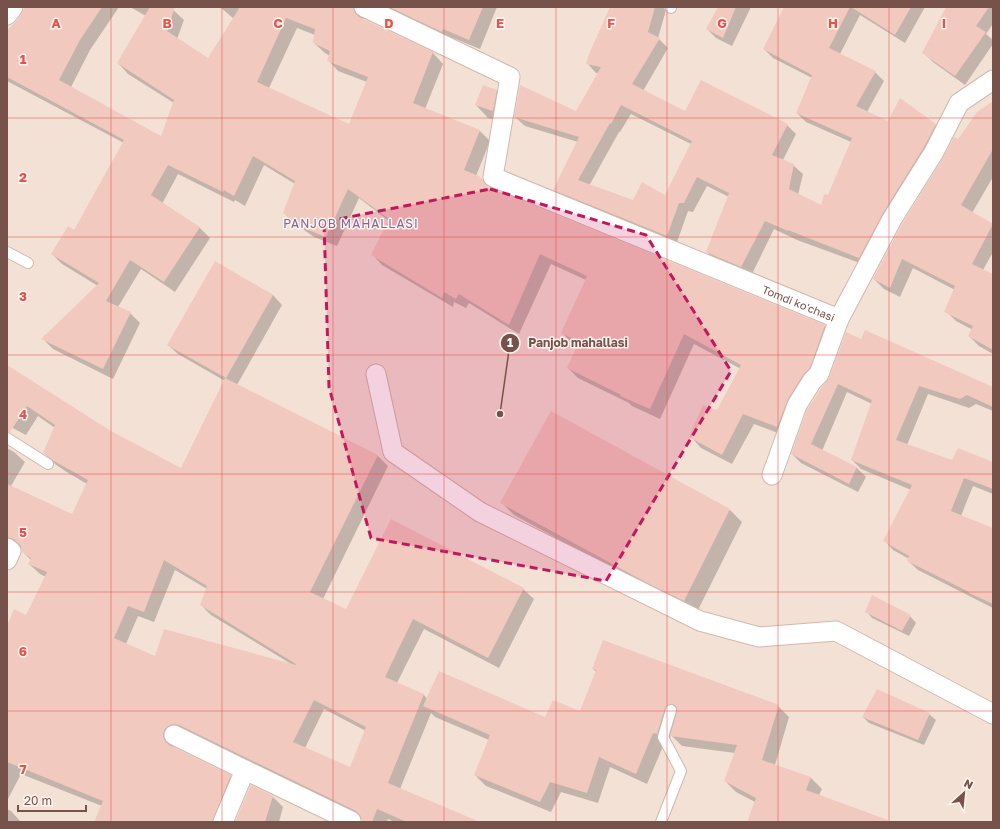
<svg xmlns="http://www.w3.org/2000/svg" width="1000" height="829" font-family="'Golos Text',sans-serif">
	<rect width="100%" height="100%" fill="#fcf0e7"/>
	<path fill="#f4e1d6" d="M 7,7 L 993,7 L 993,822 L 7,822 Z"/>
	<path fill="#0003" fill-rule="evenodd" d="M 25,7 L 119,7 L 90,50 L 71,87 L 162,138 L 174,103 L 128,74 L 118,63 L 146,16 L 130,7 L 170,7 L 184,20 L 177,39 L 209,59 L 234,19 L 220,7 L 371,7 L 364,13 L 363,20 L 433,53 L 443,64 L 425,109 L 480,131 L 490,141 L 476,176 L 489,188 L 824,326 L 835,336 L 788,437 L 754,424 L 732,464 L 701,448 L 691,437 L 718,412 L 741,369 L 694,344 L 660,419 L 632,406 L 629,403 L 578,378 L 568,368 L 578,346 L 573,343 L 562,333 L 586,280 L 551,264 L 519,334 L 469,303 L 466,308 L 454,302 L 453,307 L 382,265 L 372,254 L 389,221 L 359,198 L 337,246 L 314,237 L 294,223 L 284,213 L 295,184 L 264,165 L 245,206 L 235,200 L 234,202 L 178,174 L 162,204 L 200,228 L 210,238 L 175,292 L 141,269 L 118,307 L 130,313 L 140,323 L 113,379 L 53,349 L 43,339 L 98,286 L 62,264 L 52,254 L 75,232 L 124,143 L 7,81 L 7,32 L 23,14 ZM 297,28 L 315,35 L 314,43 L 325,53 L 330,56 L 328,60 L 338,71 L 367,82 L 349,126 L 269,88 Z
		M 380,7 L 497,7 L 480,49 L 453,38 L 452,42 Z
		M 611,7 L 663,7 L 666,10 L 658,38 L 668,48 L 643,91 L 685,113 L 787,125 L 796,134 L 783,160 L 793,165 L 803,174 L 798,195 L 821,206 L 828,196 L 851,142 L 806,122 L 797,113 L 812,78 L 773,58 L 764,49 L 785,7 L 925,7 L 905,43 L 860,15 L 840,54 L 875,72 L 884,81 L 867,112 L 888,122 L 935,125 L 945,134 L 868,266 L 797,240 L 774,229 L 751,276 L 716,261 L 707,252 L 729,197 L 707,186 L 693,212 L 688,211 L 676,245 L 564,199 L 554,190 L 578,142 L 525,126 L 515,117 L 576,112 L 599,73 L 596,73 L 587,63 ZM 631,114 L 691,144 L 665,196 L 633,201 L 589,186 L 619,132 L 620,132 Z
		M 719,7 L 751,7 L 732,46 L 716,38 L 707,29 Z
		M 947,7 L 993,7 L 993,24 L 986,34 L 993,40 L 993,44 L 965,85 L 933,62 L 924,53 Z
		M 496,91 L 509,104 L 505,123 L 488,118 L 476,105 Z
		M 993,102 L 993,177 L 972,213 L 993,226 L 993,252 L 983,270 L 993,275 L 993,354 L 979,346 L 969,336 L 973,330 L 956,321 L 946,311 L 955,290 L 913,268 L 900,297 L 884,289 L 874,279 L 958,141 Z
		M 215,263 L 273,295 L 282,305 L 237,385 L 378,456 L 388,466 L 323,599 L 346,610 L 523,589 L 534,599 L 499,668 L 424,629 L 397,683 L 424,695 L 427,699 L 545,719 L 581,712 L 596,672 L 593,669 L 778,706 L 789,717 L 775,765 L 811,778 L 822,789 L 819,795 L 886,822 L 748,822 L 755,802 L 736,792 L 725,781 L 735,753 L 682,746 L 671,735 L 668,744 L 664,744 L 647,784 L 610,767 L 598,803 L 561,792 L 551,812 L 486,786 L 475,775 L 489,740 L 435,717 L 431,713 L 400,789 L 475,822 L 394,822 L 388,819 L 387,822 L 363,822 L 362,819 L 190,735 L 175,741 L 173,747 L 230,776 L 241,787 L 226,822 L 95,822 L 102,806 L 21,774 L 7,801 L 7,629 L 26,616 L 46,577 L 40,574 L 29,564 L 31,560 L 23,552 L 22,548 L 7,544 L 7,448 L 14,452 L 25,462 L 11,486 L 73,515 L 87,484 L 65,471 L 55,464 L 44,453 L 55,428 L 38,416 L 26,435 L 7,425 L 7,367 L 110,432 L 181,470 L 225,381 L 178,354 L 168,345 ZM 175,570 L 207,589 L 201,605 L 211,615 L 291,664 L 155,657 L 126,644 L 138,616 L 154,622 ZM 324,709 L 366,731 L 350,768 L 305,748 Z
		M 861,340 L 993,388 L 993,411 L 976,404 L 969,408 L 928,394 L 907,445 L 953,462 L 993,463 L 993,494 L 973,486 L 961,516 L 993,529 L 993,608 L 918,570 L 908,561 L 909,559 L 893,550 L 884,540 L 911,490 L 861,469 L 852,460 L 872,404 L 847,392 L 822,451 L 857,468 L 866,477 L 858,492 L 801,463 L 792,454 Z
		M 502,503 L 730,510 L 742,522 L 697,612 L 665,597 L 514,515 Z
		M 866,611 L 910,616 L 916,623 L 909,636 L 872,618 Z
		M 929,714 L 936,720 L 924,745 L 869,723 L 863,717 Z
		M 273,797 L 283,807 L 279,822 L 236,822 Z
		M 7,809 L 11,811 L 21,822 L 7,822 Z"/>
	<path fill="#f2c9bf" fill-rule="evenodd" d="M 25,7 L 102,7 L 80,40 L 59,80 L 161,136 L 174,100 L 117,63 L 150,7 L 175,7 L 167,31 L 208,58 L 240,7 L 353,7 L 355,13 L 359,17 L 433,52 L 413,103 L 480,130 L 464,170 L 479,176 L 489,187 L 825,325 L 810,368 L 803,375 L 788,399 L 777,427 L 743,414 L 722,455 L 689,437 L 703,405 L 717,410 L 741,365 L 684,334 L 650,409 L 620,396 L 621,395 L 567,368 L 579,342 L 561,333 L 587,276 L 540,254 L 509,325 L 459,294 L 456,299 L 444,292 L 442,298 L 371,255 L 389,219 L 348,189 L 326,237 L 301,227 L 283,213 L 295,181 L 253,156 L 234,196 L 224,190 L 223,192 L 168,165 L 151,195 L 200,227 L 164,282 L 130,260 L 106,301 L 131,312 L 103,369 L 41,339 L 99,283 L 51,254 L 68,226 L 74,230 L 124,140 L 7,77 L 7,30 L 16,22 ZM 286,18 L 315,29 L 313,43 L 330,51 L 327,61 L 368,77 L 349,124 L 257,82 Z
		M 389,7 L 483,7 L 469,40 L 443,29 L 442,32 Z
		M 610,7 L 655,7 L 648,32 L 660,38 L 632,84 L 685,111 L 701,80 L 788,124 L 772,155 L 794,164 L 789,189 L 821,205 L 824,194 L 828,195 L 852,138 L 796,113 L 812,75 L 763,49 L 784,7 L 850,7 L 829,48 L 876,71 L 856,106 L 888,121 L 900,98 L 936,124 L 924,147 L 883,213 L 859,258 L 788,230 L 788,231 L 765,221 L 741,267 L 706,252 L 729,193 L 697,177 L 684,203 L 679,203 L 667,236 L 553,190 L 579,137 L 514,117 L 520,85 L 576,111 L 601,67 L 586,64 L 589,54 ZM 621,105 L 692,141 L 665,195 L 642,182 L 633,200 L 578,180 L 610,123 L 611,124 Z
		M 718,7 L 736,7 L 723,38 L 706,29 Z
		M 851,7 L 911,7 L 895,35 Z
		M 946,7 L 989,7 L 976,26 L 986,32 L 955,76 L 922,53 Z
		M 483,85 L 497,90 L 493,111 L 475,105 Z
		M 993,101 L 993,149 L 961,205 L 993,224 L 972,264 L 993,274 L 993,350 L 968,336 L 973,326 L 944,312 L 955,286 L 902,259 L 890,288 L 873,279 L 902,224 L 943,158 L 954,137 L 958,139 L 977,112 Z
		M 215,261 L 273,295 L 226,378 L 167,345 Z
		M 865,330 L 993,387 L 993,407 L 967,395 L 960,399 L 919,386 L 896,440 L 952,460 L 958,448 L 993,462 L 993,489 L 964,478 L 951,511 L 993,528 L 993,604 L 969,593 L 969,592 L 907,561 L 909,556 L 883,541 L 912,485 L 851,460 L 872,400 L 838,384 L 811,444 L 857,467 L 849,484 L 791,454 L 807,410 L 821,388 L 829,378 L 846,332 L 861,339 Z
		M 7,365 L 111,431 L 181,468 L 225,378 L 378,455 L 310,592 L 346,609 L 391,519 L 524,588 L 488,658 L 413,619 L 385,677 L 424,694 L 388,783 L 480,822 L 407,822 L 377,809 L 372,822 L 365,822 L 362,820 L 360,815 L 356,811 L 179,725 L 174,724 L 168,726 L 164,730 L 163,736 L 165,741 L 169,745 L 231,775 L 212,822 L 94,822 L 103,801 L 7,762 L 7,626 L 14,609 L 26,615 L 47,572 L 28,564 L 31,558 L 22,552 L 21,546 L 14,539 L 7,537 L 7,484 L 72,514 L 88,480 L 54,461 L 43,453 L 55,425 L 27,406 L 10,432 L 7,432 ZM 164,560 L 207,586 L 200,605 L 296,664 L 296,665 L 164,629 L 155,656 L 114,638 L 128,606 L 144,612 ZM 314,700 L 366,727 L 350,767 L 293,742 Z
		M 551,411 L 730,509 L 684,601 L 651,585 L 500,503 Z
		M 872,595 L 911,615 L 902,631 L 865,612 Z
		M 603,640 L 779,705 L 762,760 L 811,777 L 806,790 L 888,820 L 888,822 L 747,822 L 756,798 L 724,781 L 737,745 L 670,736 L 677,711 L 676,706 L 672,704 L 667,705 L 665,708 L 657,734 L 653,733 L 636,774 L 599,757 L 587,793 L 550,782 L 540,802 L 474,775 L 490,735 L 423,706 L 439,671 L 545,717 L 553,700 L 580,711 L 596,670 L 592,669 Z
		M 877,689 L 930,713 L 918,740 L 862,717 Z
		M 251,785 L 273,796 L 265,822 L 235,822 Z"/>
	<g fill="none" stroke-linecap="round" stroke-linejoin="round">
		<g stroke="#d1b8af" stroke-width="12">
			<path id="lane" d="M 671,7 L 671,8
				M 7,252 L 28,263
				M 7,438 L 48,464
				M 661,822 L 681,771 L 663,737 L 671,710"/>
		</g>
		<g stroke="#d1b8af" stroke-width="21">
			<g id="street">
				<path id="s1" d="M 364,7 L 510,77 L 493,177 L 839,319 L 892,219 L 934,152 L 959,103 L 993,80"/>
				<path d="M 7,15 L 13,7"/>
				<path d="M 376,374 L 393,452 L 480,512 L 700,621 L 759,637 L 836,631 L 993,714"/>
				<path d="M 772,475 L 797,405 L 812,381 L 819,374 L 839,319"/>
				<path d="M 7,548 L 11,551 L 7,560"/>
				<path d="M 174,735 L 245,770 L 223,822"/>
				<path d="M 245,770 L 351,821 L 351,822"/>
			</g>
		</g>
		<use href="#lane" stroke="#fff" stroke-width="10"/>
		<use href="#street" stroke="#fff" stroke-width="19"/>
	</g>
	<path fill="#c2185b" fill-opacity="0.2" stroke="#c2185b" stroke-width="3" stroke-dasharray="8 5" stroke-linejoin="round" d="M 490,189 L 646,235 L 731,371 L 606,581 L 371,538 L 329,387 L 324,222 Z"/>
	<path fill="none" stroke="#e6524d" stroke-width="1" stroke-opacity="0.55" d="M 111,7 L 111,822M 222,7 L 222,822M 333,7 L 333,822M 444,7 L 444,822M 556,7 L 556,822M 667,7 L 667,822M 778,7 L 778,822M 889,7 L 889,822M 7,118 L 993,118M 7,237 L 993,237M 7,355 L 993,355M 7,474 L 993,474M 7,592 L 993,592M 7,711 L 993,711"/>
	<g text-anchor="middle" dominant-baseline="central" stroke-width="3" stroke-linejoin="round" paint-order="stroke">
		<g font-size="11" fill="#77524b" stroke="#fff5ee">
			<text stroke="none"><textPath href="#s1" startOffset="594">Tomdi ko'chasi</textPath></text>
		</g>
		<g font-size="12" letter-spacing="1" fill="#7f679a" stroke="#fff5ee">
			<text x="351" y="223">PANJOB MAHALLASI</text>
		</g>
	</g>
	<g font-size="13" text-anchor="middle" font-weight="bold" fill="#e6524d" stroke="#fff5ee" stroke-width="3" stroke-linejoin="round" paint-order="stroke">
		<text x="56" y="28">A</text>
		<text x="167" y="28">B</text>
		<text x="278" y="28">C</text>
		<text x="389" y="28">D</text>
		<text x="500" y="28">E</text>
		<text x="611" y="28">F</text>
		<text x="722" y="28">G</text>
		<text x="833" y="28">H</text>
		<text x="944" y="28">I</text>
		<text x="23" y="64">1</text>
		<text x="23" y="182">2</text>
		<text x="23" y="301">3</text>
		<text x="23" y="419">4</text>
		<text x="23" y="537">5</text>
		<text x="23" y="656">6</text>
		<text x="23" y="774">7</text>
	</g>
	<path fill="none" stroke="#77524b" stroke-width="1.5" d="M500 414L510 343"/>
	<g fill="#77524b" stroke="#fff5ee" stroke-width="1.5">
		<circle cx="500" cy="414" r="4"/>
		<circle cx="510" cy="343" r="10"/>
	</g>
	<g font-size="12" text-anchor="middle" font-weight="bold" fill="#fff">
		<text x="510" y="347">1</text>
	</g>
	<g font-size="12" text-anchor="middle" font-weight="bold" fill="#77524b" stroke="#fff5ee" stroke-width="3" stroke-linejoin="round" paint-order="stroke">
		<text x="578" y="347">Panjob mahallasi</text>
	</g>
	<rect width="1000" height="829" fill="none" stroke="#77524b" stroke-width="16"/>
	<g transform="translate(964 793) rotate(27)" stroke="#fff5ee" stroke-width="3" paint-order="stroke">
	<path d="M0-3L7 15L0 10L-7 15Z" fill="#77524b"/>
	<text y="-6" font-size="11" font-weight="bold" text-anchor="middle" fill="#77524b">N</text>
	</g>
	<path d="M18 805v6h68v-6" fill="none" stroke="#77524b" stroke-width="2"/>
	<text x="24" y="805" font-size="12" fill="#77524b" stroke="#fff5ee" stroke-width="3" paint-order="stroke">20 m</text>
</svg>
